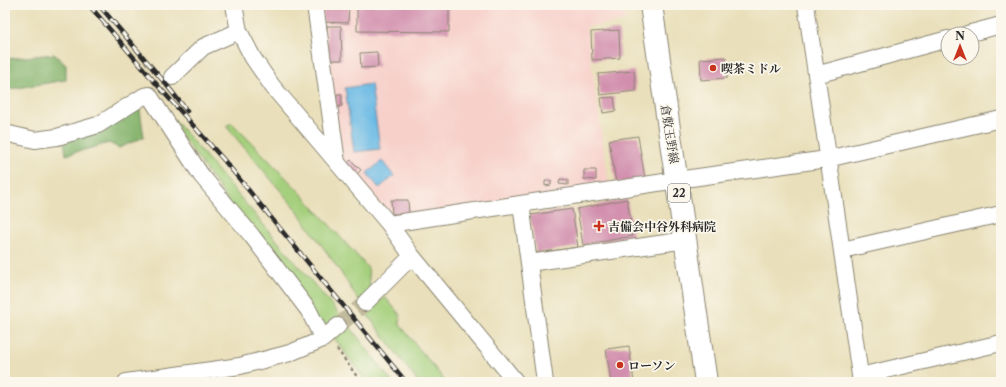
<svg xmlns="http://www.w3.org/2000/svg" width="1006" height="387" font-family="'Libre Caslon Text','Noto Serif JP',serif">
	<rect width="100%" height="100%" fill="#fbf7ec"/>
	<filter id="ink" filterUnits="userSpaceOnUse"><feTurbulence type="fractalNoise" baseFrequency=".025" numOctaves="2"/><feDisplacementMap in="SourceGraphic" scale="8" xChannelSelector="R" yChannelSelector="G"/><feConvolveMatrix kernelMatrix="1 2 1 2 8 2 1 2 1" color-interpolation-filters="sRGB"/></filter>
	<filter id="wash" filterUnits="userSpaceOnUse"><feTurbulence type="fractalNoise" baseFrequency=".012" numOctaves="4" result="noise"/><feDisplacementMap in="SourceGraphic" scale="16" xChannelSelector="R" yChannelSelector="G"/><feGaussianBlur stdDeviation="0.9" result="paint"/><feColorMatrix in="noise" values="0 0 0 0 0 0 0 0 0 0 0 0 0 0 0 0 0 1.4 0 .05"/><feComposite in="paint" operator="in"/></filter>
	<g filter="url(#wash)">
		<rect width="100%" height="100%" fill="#e9dfba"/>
		<path fill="#f7d0ca" d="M 320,5 L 623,5 L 625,21 L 586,27 L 609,185 L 398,217 L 386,214 L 343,161 Z"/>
		<path fill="#a4cf7b" stroke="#687d53" d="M 174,119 L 351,328 L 392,382 L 367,382 L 334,338 L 324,331 L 227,199 L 172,122 Z
			M 232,123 L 299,191 L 368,268 L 370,288 L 370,308 L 385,297 L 400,315 L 400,325 L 446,382 L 418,382 L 369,317 L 340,271 L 295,208 L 226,126 Z"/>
		<path fill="#83b26b" stroke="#576e4b" d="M 54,54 L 66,65 L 66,80 L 5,90 L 5,59 Z
			M 139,103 L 144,137 L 119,148 L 109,143 L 66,155 L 64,141 Z"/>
		<path fill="#6bbae5" stroke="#4b7288" d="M 371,84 L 380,149 L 354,152 L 345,88 Z
			M 382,161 L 394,176 L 379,188 L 367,173 Z"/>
		<g id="blocks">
			<path fill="#d28fad" d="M 324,5 L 349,5 L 348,23 L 323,22 Z
				M 357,5 L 449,5 L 449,32 L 357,31 Z
				M 327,26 L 341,26 L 342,60 L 327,60 Z
				M 619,30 L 620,58 L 592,60 L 591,32 Z
				M 377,52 L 378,67 L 361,68 L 360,53 Z
				M 726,57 L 727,78 L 701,80 L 700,59 Z
				M 634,71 L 636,91 L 600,95 L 598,74 Z
				M 337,94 L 342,94 L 342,106 L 337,107 Z
				M 614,97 L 616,111 L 603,113 L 601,98 Z
				M 638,136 L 645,179 L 616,183 L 609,140 Z
				M 351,160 L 361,170 L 357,174 L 347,164 Z
				M 584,170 L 596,170 L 596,180 L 584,179 Z
				M 560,179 L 568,180 L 568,185 L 559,184 Z
				M 545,181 L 551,181 L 551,185 L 545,186 Z
				M 627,199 L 633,236 L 583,245 L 577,209 Z
				M 391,200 L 408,200 L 409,214 L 392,214 Z
				M 572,209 L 578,247 L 536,253 L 530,215 Z
				M 629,346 L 634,382 L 611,382 L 606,349 Z"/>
		</g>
	</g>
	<g filter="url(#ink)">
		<use href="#blocks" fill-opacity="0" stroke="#8a8572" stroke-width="1"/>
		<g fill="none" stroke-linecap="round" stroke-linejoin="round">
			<path stroke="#c3bb9d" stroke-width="16" stroke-dasharray="16 8" stroke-linecap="butt" d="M 338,326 L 365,303"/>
			<g stroke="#8a8572" stroke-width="18">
				<path id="minor" d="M 234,5 L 239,31 L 253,58 L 273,87 L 389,224 L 412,256 L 516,382
					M 315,5 L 337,162
					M 806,5 L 861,382
					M 967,34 L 1001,25
					M 816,75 L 948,39
					M 172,77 L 203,47 L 239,31
					M 5,133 L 35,140 L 57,137 L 98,125 L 144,96 L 149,95 L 201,175 L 252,236 L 309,311 L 323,339
					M 521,204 L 545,382
					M 389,224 L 677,180 L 827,159 L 1001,119
					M 842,250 L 1001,214
					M 529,263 L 686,240
					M 365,303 L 412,256
					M 860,376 L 1001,343
					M 126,382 L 240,366 L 290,353 L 323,339 L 338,326"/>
			</g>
			<g stroke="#8a8572" stroke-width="24">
				<path id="primary" d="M 651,5 L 706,382"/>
			</g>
			<path stroke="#8a8572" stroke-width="2.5" stroke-dasharray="3 3" stroke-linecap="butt" d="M 337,349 L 361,382"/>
			<use href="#minor" stroke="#fff" stroke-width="16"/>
			<use href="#primary" stroke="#fff" stroke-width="22"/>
			<g stroke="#2b2b2b" stroke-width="4.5">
				<path id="rail" d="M 89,5 L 159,87 L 223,159 L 406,382
					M 99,5 L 165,83 L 187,111"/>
			</g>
			<use href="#rail" stroke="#fbf7ec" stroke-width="3" stroke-dasharray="9" stroke-linecap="butt"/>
		</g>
	</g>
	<g fill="#c8321e" stroke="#fbf7ec" stroke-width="1.5">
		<circle cx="713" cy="68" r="4"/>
		<path d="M597 220h4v4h4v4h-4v4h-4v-4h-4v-4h4z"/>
		<circle cx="620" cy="365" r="4"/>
	</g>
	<g text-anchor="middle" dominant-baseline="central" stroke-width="3.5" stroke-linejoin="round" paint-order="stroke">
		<rect fill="#fbf7ec" stroke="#696865" stroke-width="1" x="668" y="184" width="22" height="18" rx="3"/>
		<g font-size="11" font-weight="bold" fill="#2b2b2b">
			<text x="679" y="193">22</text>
		</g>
		<g font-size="12" font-weight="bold" fill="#2b2b2b" stroke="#fbf7ec" text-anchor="start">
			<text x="721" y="68">喫茶ミドル</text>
			<text x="608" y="226">吉備会中谷外科病院</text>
			<text x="628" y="365">ローソン</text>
		</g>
		<g font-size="12" fill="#2b2b2b" stroke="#fbf7ec">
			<text transform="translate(670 134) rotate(81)">倉敷玉野線</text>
		</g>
	</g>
	<rect width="1006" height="387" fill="none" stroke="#fbf7ec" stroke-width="20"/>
	<g transform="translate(960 46)"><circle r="19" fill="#fbf7ec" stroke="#a8a59f"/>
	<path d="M0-3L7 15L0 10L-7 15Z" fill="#c8321e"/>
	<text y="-6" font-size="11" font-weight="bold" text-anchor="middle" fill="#2b2b2b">N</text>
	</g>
</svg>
